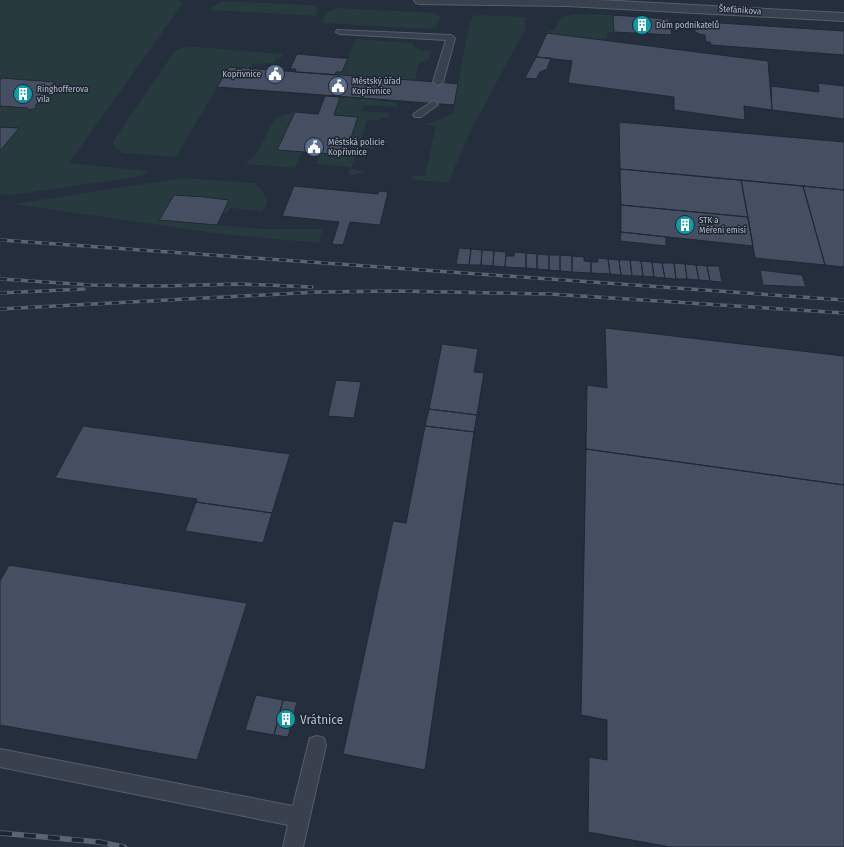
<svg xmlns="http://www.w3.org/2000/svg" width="844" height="847" font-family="'Fira Sans Condensed',sans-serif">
	<rect width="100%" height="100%" fill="#252e3d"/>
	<path fill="#273a3e" d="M 0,0 L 179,0 L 183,3 L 69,163 L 148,171 L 142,176 L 12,195 L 0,194 Z
		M 222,1 L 315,5 L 318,10 L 316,16 L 208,10 Z
		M 337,8 L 435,13 L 440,16 L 437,27 L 427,29 L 322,23 L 326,13 Z
		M 577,14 L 613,15 L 614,32 L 608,32 L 605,41 L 547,33 L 549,31 L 553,31 L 562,17 Z
		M 478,15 L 525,17 L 525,29 L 469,134 L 448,183 L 416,180 L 412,178 L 412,175 L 425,176 L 436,126 L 424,125 L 453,114 L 466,39 L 472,17 Z
		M 356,39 L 413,43 L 413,45 L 420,50 L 431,51 L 429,59 L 419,63 L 415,81 L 335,75 L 336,72 L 342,72 Z
		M 197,47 L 283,54 L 281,58 L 277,58 L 274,63 L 252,64 L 250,68 L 229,67 L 176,157 L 123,153 L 115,148 L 113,144 L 114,140 L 174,52 C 181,47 189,47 197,47 Z
		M 340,97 L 397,102 L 396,104 L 398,105 L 397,107 L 363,105 L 361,111 L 390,113 L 388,118 L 381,117 L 380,121 L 367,120 L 361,140 L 376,142 L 374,149 L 358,148 L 351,169 L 364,171 L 356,175 L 348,175 L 350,167 L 316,164 L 321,153 L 345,155 L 358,117 L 334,115 Z
		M 295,112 L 278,149 L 302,152 L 295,168 L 245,164 L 257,153 L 275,118 Z
		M 182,178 L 255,183 C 262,190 274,203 261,211 L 230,208 L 227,213 L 223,213 L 229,200 L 174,195 L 160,220 L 263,229 L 322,229 L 319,243 L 221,234 L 14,204 Z"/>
	<path fill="#464f61" stroke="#202735" d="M 613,15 L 669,19 L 672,35 L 614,32 Z
		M 704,22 L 844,31 L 844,55 L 711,45 L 710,42 L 706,42 L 705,35 L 699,34 L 693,30 L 702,28 L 707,29 Z
		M 547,33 L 768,61 L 772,110 L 744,106 L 745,120 L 674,110 L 674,97 L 568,83 L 572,61 L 536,57 Z
		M 297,54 L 341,58 L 348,58 L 342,72 L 336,72 L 335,75 L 295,72 L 296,69 L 290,69 Z
		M 536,57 L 551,58 L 547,69 L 540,72 L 536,79 L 525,78 Z
		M 229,67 L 438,82 L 458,84 L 454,105 L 217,87 Z
		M 1,78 L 55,82 L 35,106 L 37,108 L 29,110 L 28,108 L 0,106 L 0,80 Z
		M 818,83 L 844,86 L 844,119 L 772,110 L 771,86 L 819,92 Z
		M 325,96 L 340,97 L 334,115 L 358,117 L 345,155 L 277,150 L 295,112 L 318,114 Z
		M 619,122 L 844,142 L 844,190 L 620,169 Z
		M 0,127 L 19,128 L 0,151 Z
		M 620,169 L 741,180 L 748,217 L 621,205 Z
		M 741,180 L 803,186 L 825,265 L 755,258 Z
		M 294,186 L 378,194 L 379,191 L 388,192 L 380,225 L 350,222 L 343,245 L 332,244 L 339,222 L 282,216 Z
		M 803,186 L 844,190 L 844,267 L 825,265 Z
		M 174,195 L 204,197 L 229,200 L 217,225 L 159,220 Z
		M 621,205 L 748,217 L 753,246 L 621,232 Z
		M 621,232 L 666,237 L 666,246 L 620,241 Z
		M 459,248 L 471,249 L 469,265 L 456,264 Z
		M 471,249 L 482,250 L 481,265 L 469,265 Z
		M 482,250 L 494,251 L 493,266 L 481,265 Z
		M 494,251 L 506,252 L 505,267 L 493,266 Z
		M 514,252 L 526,253 L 526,268 L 505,267 L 506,256 L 514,256 Z
		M 526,253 L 537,254 L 537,269 L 526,268 Z
		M 537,254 L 549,255 L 549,270 L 537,269 Z
		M 549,255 L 560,255 L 560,271 L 549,270 Z
		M 560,255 L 572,256 L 572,272 L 560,271 Z
		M 572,256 L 584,257 L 584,261 L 591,262 L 591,273 L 572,272 Z
		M 597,258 L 608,259 L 610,274 L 591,273 L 591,262 L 598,262 Z
		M 608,259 L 619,260 L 621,275 L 610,274 Z
		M 619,260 L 630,260 L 632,276 L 621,275 Z
		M 630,260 L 641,261 L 643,276 L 632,276 Z
		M 641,261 L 652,262 L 654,277 L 643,276 Z
		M 652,262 L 662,263 L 665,278 L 654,277 Z
		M 662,263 L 674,263 L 676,279 L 665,278 Z
		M 674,263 L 685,264 L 687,279 L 676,279 Z
		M 685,264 L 696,265 L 699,280 L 687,279 Z
		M 696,265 L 707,266 L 710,281 L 699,280 Z
		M 707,266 L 719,266 L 722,282 L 710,281 Z
		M 760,270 L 802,275 L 806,287 L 763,285 Z
		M 605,328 L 844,356 L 844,485 L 586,449 L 587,385 L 607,388 Z
		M 442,344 L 478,349 L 474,372 L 484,373 L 477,415 L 429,409 Z
		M 336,380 L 361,382 L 354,418 L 328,416 Z
		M 429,409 L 477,415 L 474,432 L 425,426 Z
		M 83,426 L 290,454 L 272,513 L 196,502 L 197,499 L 55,478 Z
		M 425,426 L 474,432 L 425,770 L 343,754 L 393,521 L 406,523 Z
		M 586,449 L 844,485 L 844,847 L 670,847 L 588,832 L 589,757 L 607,760 L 607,720 L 581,715 Z
		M 196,502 L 272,513 L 263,543 L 185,531 Z
		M 9,565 L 247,603 L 197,760 L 0,725 L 0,581 Z
		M 256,695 L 283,700 L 274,735 L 245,730 Z
		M 283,700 L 297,702 L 288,737 L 274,735 Z"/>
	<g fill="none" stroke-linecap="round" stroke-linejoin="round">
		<g stroke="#575e6b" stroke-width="2">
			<path id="lane" d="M 337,30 L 451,35 L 455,38 L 443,82 L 438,85 L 433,82 L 446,40 L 340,34 L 336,32 Z
				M 433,101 L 438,104 L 436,106 L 421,117 L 415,117 L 413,115 L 415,113 Z
				M 317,736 L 324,738 L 326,745 L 303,847 L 283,847 L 288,825 L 0,767 L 0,749 L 293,806 L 308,745 L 310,738 Z"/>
		</g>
		<g stroke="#575e6b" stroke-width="2">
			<path id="street" d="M 414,0 L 599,0 L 844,13 L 844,21 L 567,6 L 420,4 L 416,3 Z"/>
		</g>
		<use href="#lane" fill="#39404e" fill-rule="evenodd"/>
		<use href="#street" fill="#39404e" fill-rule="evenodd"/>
		<g stroke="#5b6474" stroke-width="3.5">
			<path id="rail-far1" d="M 0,240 L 844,300
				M 0,279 L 92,285 L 162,286 L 240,284 L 312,287
				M 0,293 L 84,289
				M 0,309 L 318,292 L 397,291 L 549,294 L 844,313"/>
		</g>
		<g stroke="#5b6474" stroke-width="5.5">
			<path id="rail" d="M 0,833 L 99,842 L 124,847"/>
		</g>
		<use href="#rail-far1" stroke="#1e2533" stroke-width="2.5" stroke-dasharray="7" stroke-linecap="butt"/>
		<use href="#rail" stroke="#1e2533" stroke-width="4" stroke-dasharray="12" stroke-linecap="butt"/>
	</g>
	<defs>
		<g id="building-disc" transform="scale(1)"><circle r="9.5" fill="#0f9aa8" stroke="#1e2533"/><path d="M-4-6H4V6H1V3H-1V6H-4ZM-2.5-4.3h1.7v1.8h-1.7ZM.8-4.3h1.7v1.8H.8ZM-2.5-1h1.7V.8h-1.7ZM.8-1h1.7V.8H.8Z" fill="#fff"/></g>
		<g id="civic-disc" transform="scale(1)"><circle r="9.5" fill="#5c6f8a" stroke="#1e2533"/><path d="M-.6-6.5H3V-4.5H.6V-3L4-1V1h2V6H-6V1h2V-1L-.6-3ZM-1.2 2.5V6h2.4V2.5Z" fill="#fff"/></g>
	</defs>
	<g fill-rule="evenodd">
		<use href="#building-disc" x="642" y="25"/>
		<use href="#civic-disc" x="275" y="74"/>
		<use href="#civic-disc" x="338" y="86"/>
		<use href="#building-disc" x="23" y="94"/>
		<use href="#civic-disc" x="314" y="147"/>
		<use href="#building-disc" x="685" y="225"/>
		<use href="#building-disc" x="286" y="719"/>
	</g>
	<g text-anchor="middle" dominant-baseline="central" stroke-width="3" stroke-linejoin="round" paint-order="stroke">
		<g font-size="9" fill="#b5bbc8" stroke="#1e2533">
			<text transform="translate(740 10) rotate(4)">Štefánikova</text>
		</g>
		<g font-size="9" fill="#b5bbc8" stroke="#1e2533" text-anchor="start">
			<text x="656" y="25">Dům podnikatelů</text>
			<text x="261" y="74" text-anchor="end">Kopřivnice</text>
			<text x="352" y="81">Městský úřad<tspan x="352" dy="10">Kopřivnice</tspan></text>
			<text x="37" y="89">Ringhofferova<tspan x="37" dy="10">vila</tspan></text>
			<text x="328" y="142">Městská policie<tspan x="328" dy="10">Kopřivnice</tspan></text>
			<text x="699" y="220">STK a<tspan x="699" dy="10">Měření emisí</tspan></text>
		</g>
		<g font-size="13" fill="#b5bbc8" stroke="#1e2533" text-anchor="start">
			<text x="300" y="719">Vrátnice</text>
		</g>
	</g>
</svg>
